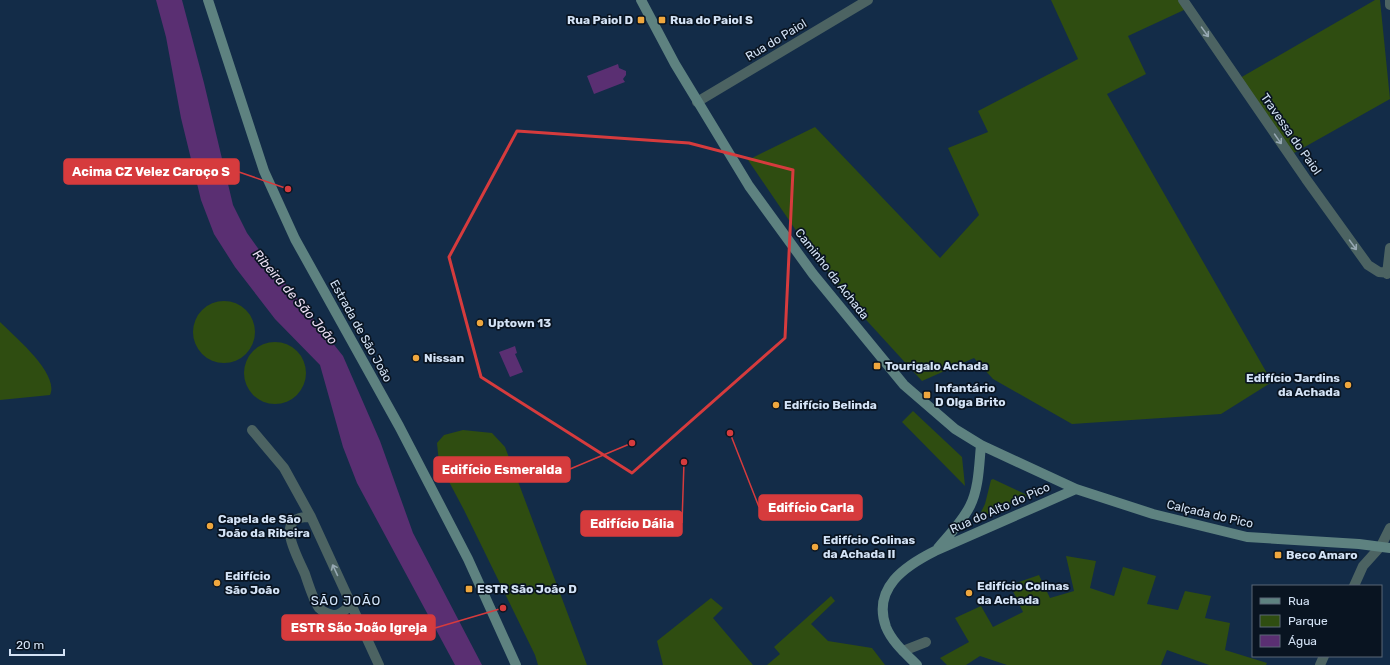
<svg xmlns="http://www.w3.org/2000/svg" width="1390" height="665" font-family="Rubik,sans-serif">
	<rect width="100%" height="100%" fill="#132c48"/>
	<path fill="#2f4d11" d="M 1051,0 L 1181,0 L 1184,10 L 1128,36 L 1146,74 L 1107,94 L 1272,382 L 1221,414 L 1072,424 L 993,379 L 974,358 L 922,381 L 858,311 L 795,229 L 748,160 L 815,127 L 940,258 L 979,215 L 948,148 L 988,132 L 978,111 L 1078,59 Z
		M 1375,0 L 1380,0 L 1390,99 L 1294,153 L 1240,78 Z
		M193 332a31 31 0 1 1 62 0a31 31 0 1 1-62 0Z
		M 0,322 C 14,336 60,374 50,395 L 0,400 Z
		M244 373a31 31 0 1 1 62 0a31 31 0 1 1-62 0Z
		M 913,411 L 962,457 L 965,486 L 902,422 Z
		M 463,430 L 492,433 L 505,447 L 587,665 L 538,665 L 535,655 L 464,510 L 439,463 L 437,443 L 444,435 Z
		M 993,479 L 1027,495 L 1025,498 L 978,518 L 985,504 L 991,480 Z
		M 1066,556 L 1096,561 L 1090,588 L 1114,596 L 1123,567 L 1156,576 L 1147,604 L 1178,610 L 1185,591 L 1211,596 L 1205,618 L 1230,623 L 1225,650 L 1267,663 L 1266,665 L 1209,665 L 1167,650 L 1161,665 L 1007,665 L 980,656 L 966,665 L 947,665 L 940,658 L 969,642 L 955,618 L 981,606 L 993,627 L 1023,612 L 1010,585 L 1039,575 L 1050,598 L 1074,591 Z
		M 831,596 L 835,601 L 811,624 L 828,641 L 872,648 L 885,665 L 767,665 L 780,654 L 774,647 Z
		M 711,598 L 723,608 L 713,618 L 753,665 L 663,665 L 657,641 Z"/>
	<path fill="#5a2f72" d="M 156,0 L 182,0 L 204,83 L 233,205 L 247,233 L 265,258 L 343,356 L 380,441 L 413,533 L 482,665 L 455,665 L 357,483 L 343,447 L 320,365 L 275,319 L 235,267 L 214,234 L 201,200 L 181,118 L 166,37 Z
		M 618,64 L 619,68 L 626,71 L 626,75 L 623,79 L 625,82 L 594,94 L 587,76 Z
		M 515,346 L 517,353 L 515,354 L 523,372 L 510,377 L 499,352 Z"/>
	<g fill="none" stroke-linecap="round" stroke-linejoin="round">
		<path stroke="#4c6362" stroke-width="10" d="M 1183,0 L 1306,179 L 1368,265 L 1379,272 L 1390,273
			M 1390,0 L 1390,5
			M 697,102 L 868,0
			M 1387,274 L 1390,248
			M 252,430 L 284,468 L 311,517
			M 1354,586 L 1363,566 L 1381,546 L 1390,528
			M 351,605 C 346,609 340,616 333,615 C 329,614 322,611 319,608 C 314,602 308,583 305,574 C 297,555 272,515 311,517 L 379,665
			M 903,651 L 926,642
			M 1320,665 L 1324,656"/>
		<path stroke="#5e8280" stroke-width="10" d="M 208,0 L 264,171 L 295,239 L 399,426 L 468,559 L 516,665
			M 641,0 L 675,64 L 749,186 L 813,274 L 904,385 L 955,429 L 981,445 L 1076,489 L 1153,514 L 1247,537 L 1359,544 L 1390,548
			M 938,548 C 949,535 962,522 970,506 C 979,488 979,465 981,445
			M 917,665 C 906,654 892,642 886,627 C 872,588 905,566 935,551 L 1076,489"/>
	</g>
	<defs><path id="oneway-shaft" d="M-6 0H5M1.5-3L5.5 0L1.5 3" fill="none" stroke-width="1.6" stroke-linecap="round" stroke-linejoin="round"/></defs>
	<g stroke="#97a9b3">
		<use href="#oneway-shaft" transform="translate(1205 32) rotate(54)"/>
		<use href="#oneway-shaft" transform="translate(1278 139) rotate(55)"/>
		<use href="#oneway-shaft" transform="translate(1353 245) rotate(54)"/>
		<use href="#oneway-shaft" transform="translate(335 570) rotate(-115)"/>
	</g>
	<path fill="none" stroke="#d63b3d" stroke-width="3" stroke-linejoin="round" d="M 517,131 L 689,143 L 793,170 L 785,338 L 632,473 L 481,377 L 449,257 Z"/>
	<g fill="#efa73e" stroke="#091421" stroke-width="1.5">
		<rect x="637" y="16" width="8" height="8" rx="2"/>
		<rect x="658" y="16" width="8" height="8" rx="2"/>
		<circle cx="480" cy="323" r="4"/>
		<circle cx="416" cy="358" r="4"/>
		<rect x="873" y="362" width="8" height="8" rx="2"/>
		<circle cx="1348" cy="385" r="4"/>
		<rect x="923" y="391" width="8" height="8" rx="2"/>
		<circle cx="776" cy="405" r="4"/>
		<circle cx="210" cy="526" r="4"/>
		<circle cx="815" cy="547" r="4"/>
		<rect x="1274" y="551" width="8" height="8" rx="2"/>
		<circle cx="217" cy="583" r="4"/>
		<rect x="465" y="585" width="8" height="8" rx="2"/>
		<circle cx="969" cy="593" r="4"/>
	</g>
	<g text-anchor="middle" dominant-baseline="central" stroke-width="3.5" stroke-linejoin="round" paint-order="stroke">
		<g font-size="12" font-weight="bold" fill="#d4e3f6" stroke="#091421" text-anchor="start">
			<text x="633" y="20" text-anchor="end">Rua Paiol D</text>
			<text x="670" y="20">Rua do Paiol S</text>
			<text x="488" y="323">Uptown 13</text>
			<text x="424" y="358">Nissan</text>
			<text x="885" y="366">Tourigalo Achada</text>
			<text x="1340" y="378" text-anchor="end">Edifício Jardins<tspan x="1340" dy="14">da Achada</tspan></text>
			<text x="935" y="388">Infantário<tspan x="935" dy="14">D Olga Brito</tspan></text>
			<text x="784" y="405">Edifício Belinda</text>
			<text x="218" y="519">Capela de São<tspan x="218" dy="14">João da Ribeira</tspan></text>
			<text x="823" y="540">Edifício Colinas<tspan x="823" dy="14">da Achada II</tspan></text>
			<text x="1286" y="555">Beco Amaro</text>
			<text x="225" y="576">Edifício<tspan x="225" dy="14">São João</tspan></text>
			<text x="977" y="586">Edifício Colinas<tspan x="977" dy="14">da Achada</tspan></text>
			<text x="477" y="589">ESTR São João D</text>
		</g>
		<g font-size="12" fill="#d4e3f6" stroke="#091421">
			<text transform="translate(776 40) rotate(-31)">Rua do Paiol</text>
			<text transform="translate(1291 134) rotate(55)">Travessa do Paiol</text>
			<text transform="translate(832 274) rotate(52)">Caminho da Achada</text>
			<text transform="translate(361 331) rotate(61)">Estrada de São João</text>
			<text transform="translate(1000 508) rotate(-24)">Rua do Alto do Pico</text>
			<text transform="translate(1210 514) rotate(13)">Calçada do Pico</text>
		</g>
		<g font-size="13" font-style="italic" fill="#eadef2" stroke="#091421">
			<text transform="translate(295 297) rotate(49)">Ribeira de São João</text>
		</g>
		<g font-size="13" letter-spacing="1" fill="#d1e3f9" stroke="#091421">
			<text x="346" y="600">SÃO JOÃO</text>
		</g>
	</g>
	<path fill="none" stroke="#d63b3d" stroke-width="1.5" d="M288 189L239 172M632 443L570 469M730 433L759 507M684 462L682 523M503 608L435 628"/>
	<g fill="#d63b3d" stroke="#091421" stroke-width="1.5">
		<circle cx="288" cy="189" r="4"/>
		<circle cx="632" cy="443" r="4"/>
		<circle cx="730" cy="433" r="4"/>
		<circle cx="684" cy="462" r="4"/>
		<circle cx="503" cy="608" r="4"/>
	</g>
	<g fill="#d63b3d" stroke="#d63b3d" stroke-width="1.5">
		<rect x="64" y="159" width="175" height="25" rx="4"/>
		<rect x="434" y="457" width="136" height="25" rx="4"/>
		<rect x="759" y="495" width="103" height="25" rx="4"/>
		<rect x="581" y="511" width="101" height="25" rx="4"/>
		<rect x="282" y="615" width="153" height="25" rx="4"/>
	</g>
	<g font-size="13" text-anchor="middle" font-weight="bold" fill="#fff">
		<text x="151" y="176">Acima CZ Velez Caroço S</text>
		<text x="502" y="474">Edifício Esmeralda</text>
		<text x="811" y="512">Edifício Carla</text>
		<text x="632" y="528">Edifício Dália</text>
		<text x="359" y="632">ESTR São João Igreja</text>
	</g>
	<rect x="1252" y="585" width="130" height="72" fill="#091421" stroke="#5a6776"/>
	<rect x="1260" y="598" width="20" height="6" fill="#5e8280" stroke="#5a6776"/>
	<text x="1288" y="605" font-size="12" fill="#d4e3f6">Rua</text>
	<rect x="1260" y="615" width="20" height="12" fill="#2f4d11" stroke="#5a6776"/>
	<text x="1288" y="625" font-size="12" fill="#d4e3f6">Parque</text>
	<rect x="1260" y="635" width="20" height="12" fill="#5a2f72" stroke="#5a6776"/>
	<text x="1288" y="645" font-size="12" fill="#d4e3f6">Água</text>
	<path d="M10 649v6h54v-6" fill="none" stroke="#d4e3f6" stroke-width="2"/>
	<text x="16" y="649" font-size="12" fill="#d4e3f6" stroke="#091421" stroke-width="3" paint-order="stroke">20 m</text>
</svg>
